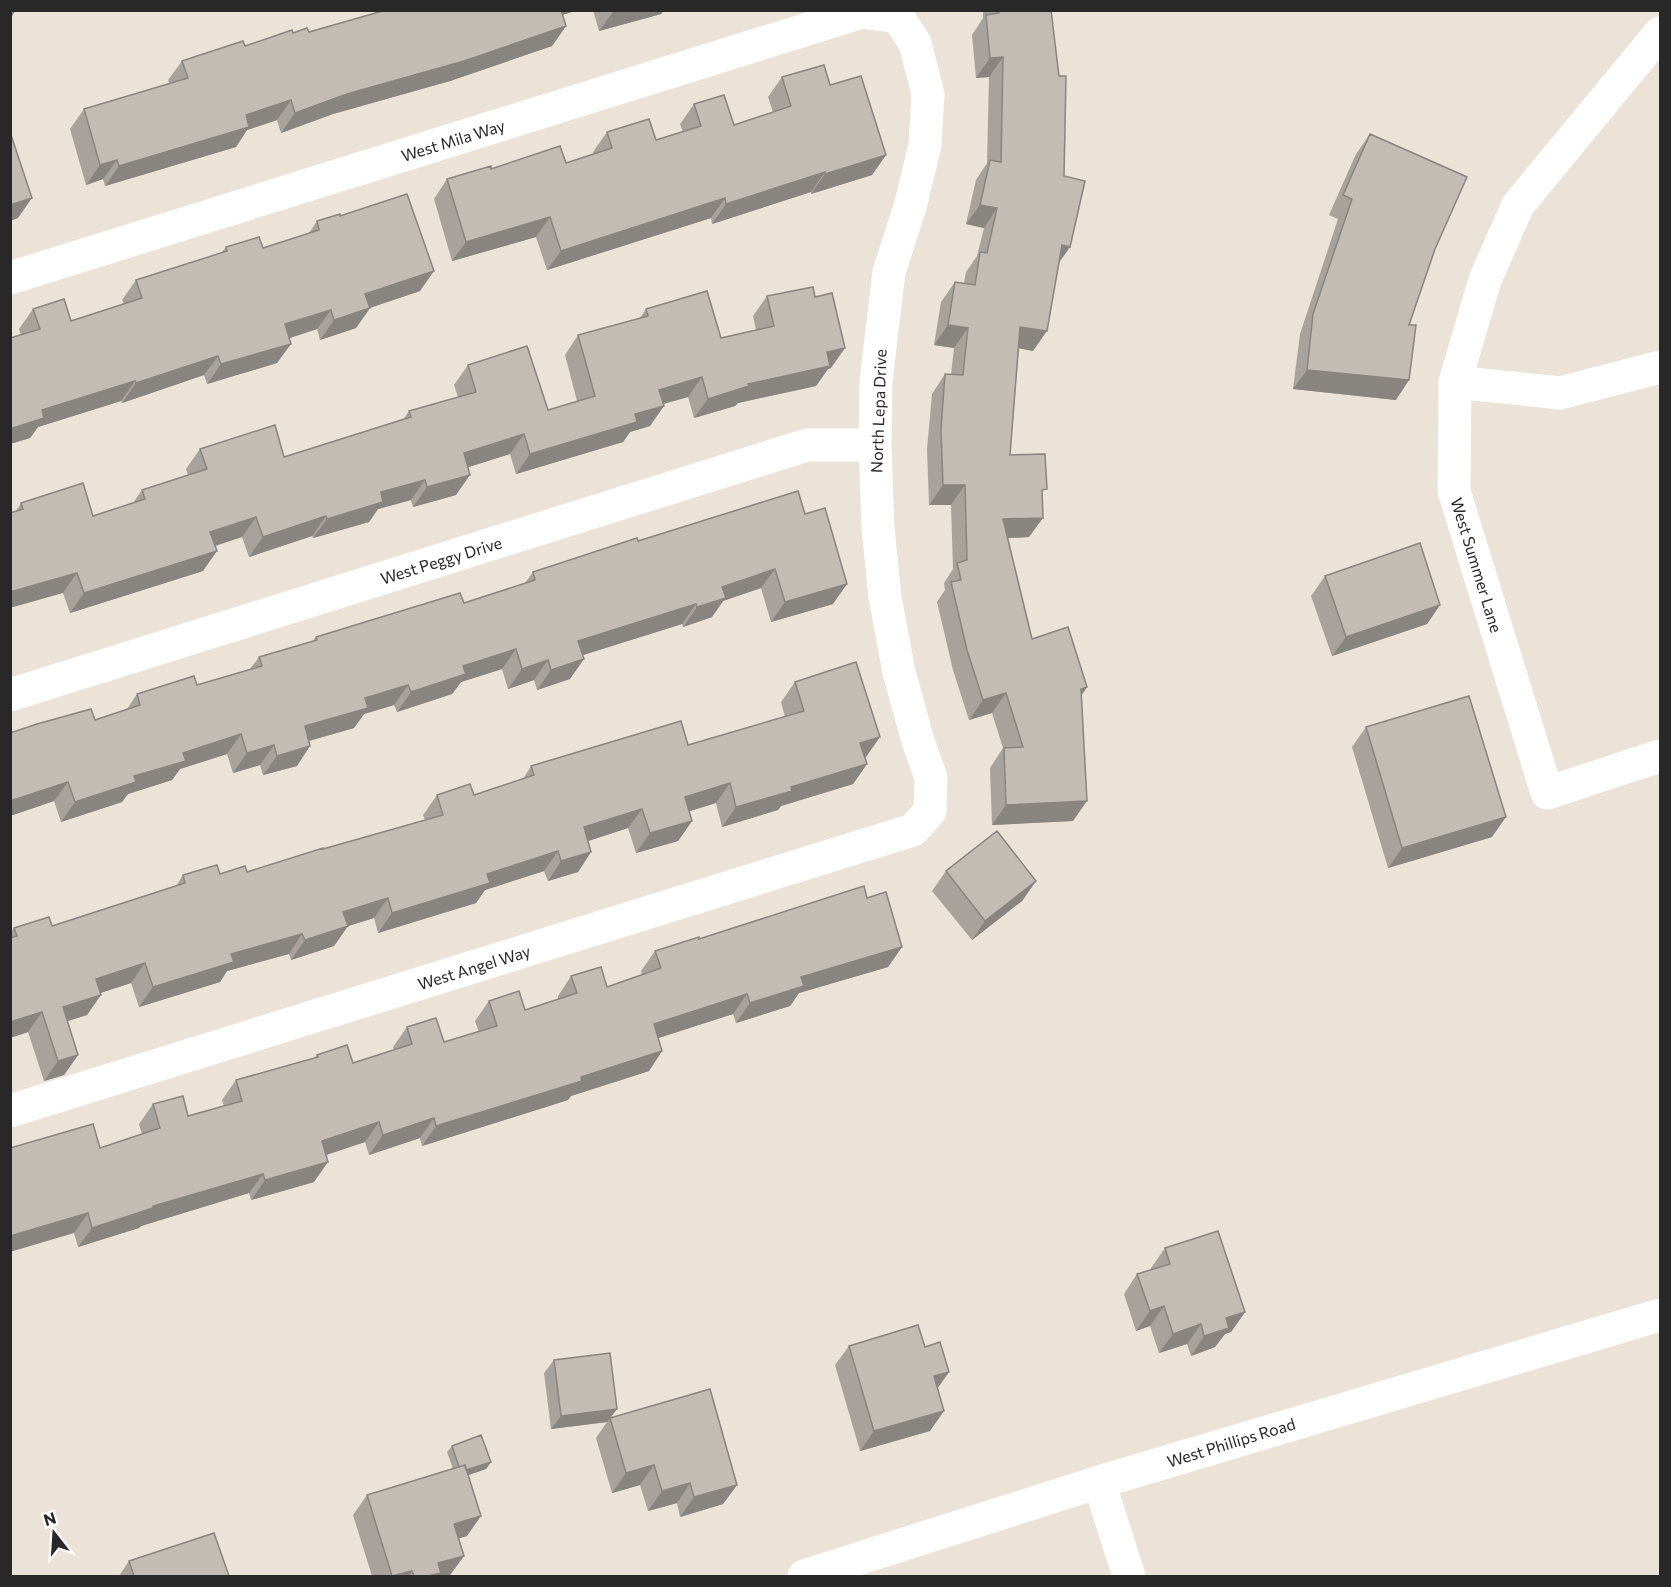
<svg xmlns="http://www.w3.org/2000/svg" width="1671" height="1587" font-family="Commissioner,sans-serif">
	<rect width="100%" height="100%" fill="#ebe2d8"/>
	<g fill="none" stroke-linecap="round" stroke-linejoin="round">
		<path stroke="#fff" stroke-width="33" d="M 1660,33 L 1518,205 L 1485,280 L 1455,382 L 1454,491 L 1547,793 L 1660,756
			M 10,278 L 862,12 L 898,17 L 915,43 L 928,94 L 925,145 L 910,207 L 889,272 L 876,381 L 875,445 L 878,528 L 885,597 L 899,672 L 918,741 L 931,778 L 930,811 L 913,830 L 10,1111
			M 1455,382 L 1560,393 L 1660,367
			M 10,695 L 807,445 L 875,445
			M 1099,1482 L 1129,1576
			M 804,1576 L 1099,1482 L 1660,1315"/>
	</g>
	<path fill="#a8a29c" d="M 386,10 L 578,10 L 562,15 L 566,26 L 552,46 L 450,81 L 333,114 L 281,133 L 277,120 L 247,130 L 236,147 L 105,186 L 103,179 L 86,185 L 70,129 L 84,109 L 170,84 L 168,80 L 182,61 L 245,46 L 293,33 L 309,32 Z
		M 593,10 L 664,10 L 661,14 L 599,31 Z
		M 985,10 L 1051,10 L 1059,263 L 1033,351 L 1019,348 L 1010,455 L 1042,496 L 1029,537 L 1008,538 L 1032,639 L 1087,687 L 1082,695 L 1073,821 L 992,825 L 990,768 L 1003,748 L 992,713 L 969,720 L 953,670 L 937,602 L 945,590 L 944,583 L 953,569 L 951,505 L 929,505 L 927,449 L 932,394 L 945,374 L 951,375 L 954,348 L 934,345 L 941,302 L 955,282 L 964,283 L 966,272 L 977,256 L 984,228 L 966,224 L 976,180 L 987,163 L 989,77 L 976,78 L 972,35 L 983,18 L 983,13 Z
		M 782,77 L 830,85 L 886,155 L 872,175 L 811,194 L 811,192 L 712,224 L 711,218 L 547,270 L 536,237 L 452,261 L 434,199 L 447,179 L 491,169 L 566,163 L 594,154 L 593,152 L 607,132 L 656,140 L 683,132 L 680,124 L 694,104 L 734,125 L 773,112 L 768,97 Z
		M 1370,134 L 1435,249 L 1409,325 L 1396,400 L 1293,389 L 1300,334 L 1338,219 L 1329,215 L 1356,154 Z
		M 340,216 L 420,291 L 370,308 L 356,328 L 320,340 L 317,329 L 290,338 L 277,363 L 207,384 L 204,375 L 122,403 L 121,401 L 38,427 L 30,438 L 10,444 L 10,338 L 21,335 L 19,329 L 33,309 L 71,321 L 124,304 L 122,300 L 136,280 L 221,253 L 226,247 L 263,248 L 309,233 L 317,221 Z
		M 767,296 L 831,368 L 828,369 L 816,386 L 738,403 L 735,406 L 694,418 L 688,397 L 663,404 L 650,426 L 630,432 L 623,442 L 516,474 L 510,454 L 468,467 L 456,495 L 413,507 L 411,500 L 378,509 L 369,522 L 313,538 L 312,536 L 249,557 L 242,537 L 215,546 L 203,571 L 70,613 L 63,593 L 16,511 L 21,503 L 93,516 L 133,503 L 142,490 L 188,475 L 186,469 L 200,449 L 284,457 L 403,420 L 409,411 L 458,397 L 454,385 L 468,365 L 548,410 L 577,401 L 565,355 L 578,335 L 640,318 L 646,309 L 721,338 L 756,330 L 753,316 Z
		M 798,491 L 833,604 L 771,622 L 761,588 L 723,601 L 712,617 L 683,627 L 682,624 L 583,655 L 570,679 L 537,690 L 534,680 L 508,689 L 502,669 L 461,682 L 452,694 L 397,712 L 394,705 L 364,714 L 354,728 L 309,741 L 297,766 L 263,775 L 260,765 L 233,773 L 227,754 L 180,769 L 172,780 L 128,794 L 122,802 L 61,822 L 54,801 L 10,816 L 10,733 L 95,720 L 127,709 L 137,694 L 197,685 L 250,669 L 259,657 L 313,641 L 316,637 L 464,603 L 525,583 L 533,572 L 638,541 Z
		M 1325,576 L 1440,605 L 1427,624 L 1332,656 L 1311,596 Z
		M 795,682 L 866,757 L 867,764 L 853,784 L 781,806 L 778,810 L 722,827 L 716,803 L 689,811 L 692,821 L 678,841 L 636,853 L 628,828 L 588,841 L 591,852 L 578,872 L 548,881 L 544,871 L 485,890 L 476,903 L 378,933 L 374,918 L 348,926 L 334,946 L 291,960 L 289,954 L 227,971 L 220,982 L 139,1007 L 131,983 L 100,993 L 87,1015 L 67,1021 L 78,1055 L 64,1075 L 44,1081 L 28,1032 L 10,1038 L 10,933 L 14,928 L 52,926 L 176,886 L 183,875 L 247,872 L 425,820 L 423,815 L 437,795 L 474,795 L 523,779 L 531,766 L 688,745 L 785,717 L 781,702 Z
		M 1366,727 L 1492,837 L 1388,868 L 1352,747 Z
		M 946,871 L 1036,881 L 1022,901 L 972,940 L 932,891 Z
		M 867,898 L 902,947 L 888,967 L 799,993 L 790,1006 L 736,1023 L 733,1014 L 658,1038 L 662,1051 L 649,1071 L 571,1096 L 568,1100 L 422,1146 L 420,1138 L 369,1155 L 365,1142 L 326,1155 L 314,1182 L 251,1200 L 249,1193 L 141,1226 L 139,1228 L 78,1247 L 74,1233 L 100,1148 L 142,1134 L 139,1124 L 153,1104 L 188,1116 L 224,1106 L 222,1100 L 236,1080 L 314,1058 L 317,1055 L 353,1063 L 394,1050 L 393,1047 L 407,1027 L 444,1042 L 479,1032 L 475,1021 L 489,1001 L 525,1010 L 558,999 L 558,996 L 571,976 L 607,987 L 642,975 L 641,971 L 655,951 Z
		M 1165,1248 L 1245,1312 L 1231,1332 L 1225,1334 L 1215,1347 L 1191,1356 L 1187,1344 L 1159,1353 L 1150,1326 L 1136,1331 L 1124,1294 L 1137,1274 L 1151,1270 L 1151,1268 Z
		M 849,1346 L 938,1388 L 930,1431 L 860,1451 L 835,1365 Z
		M 554,1360 L 617,1409 L 611,1417 L 737,1485 L 723,1504 L 680,1517 L 677,1503 L 648,1511 L 640,1485 L 612,1493 L 596,1438 L 607,1422 L 551,1429 L 544,1373 Z
		M 452,1446 L 491,1462 L 486,1469 L 468,1475 L 467,1536 L 459,1538 L 464,1556 L 450,1575 L 446,1576 L 372,1576 L 353,1515 L 367,1495 L 453,1469 L 447,1452 Z
		M 129,1561 L 229,1576 L 119,1576 Z"/>
	<path fill="#88847f" d="M 10,10 L 16,10 L 10,19 Z
		M 551,10 L 578,10 L 544,21 Z
		M 617,10 L 664,10 L 661,14 L 599,31 L 613,12 Z
		M 566,26 L 552,46 L 450,81 L 333,114 L 281,133 L 295,113 L 347,94 Z
		M 1003,57 L 989,77 L 976,78 L 990,58 Z
		M 291,100 L 277,120 L 247,130 L 236,147 L 105,186 L 119,166 L 246,115 Z
		M 886,155 L 872,175 L 811,194 L 825,174 Z
		M 117,160 L 103,179 L 86,185 L 100,165 Z
		M 825,172 L 811,192 L 712,224 L 726,204 Z
		M 32,198 L 18,218 L 10,221 L 10,205 Z
		M 725,198 L 711,218 L 547,270 L 561,251 Z
		M 980,205 L 997,208 L 984,228 L 966,224 Z
		M 550,217 L 536,237 L 452,261 L 466,242 Z
		M 1062,245 L 1070,247 L 1056,267 Z
		M 434,271 L 420,291 L 351,314 L 365,294 Z
		M 370,308 L 356,328 L 320,340 L 334,320 Z
		M 331,310 L 317,329 L 271,344 L 285,324 Z
		M 948,325 L 968,328 L 954,348 L 934,345 Z
		M 1020,327 L 1047,331 L 1033,351 L 1006,346 Z
		M 291,344 L 277,363 L 207,384 L 221,364 Z
		M 845,348 L 831,368 L 828,369 L 816,386 L 738,403 L 735,406 L 694,418 L 708,399 L 748,384 L 827,352 Z
		M 218,356 L 204,375 L 122,403 L 136,383 Z
		M 1307,370 L 1409,380 L 1396,400 L 1293,389 Z
		M 702,377 L 688,397 L 645,409 L 659,390 Z
		M 135,381 L 121,401 L 38,427 L 30,438 L 10,444 L 10,429 L 42,410 Z
		M 664,406 L 650,426 L 630,432 L 623,442 L 516,474 L 530,454 L 635,414 Z
		M 524,434 L 510,454 L 450,473 L 464,453 Z
		M 470,475 L 456,495 L 413,507 L 427,487 Z
		M 425,480 L 411,500 L 378,509 L 369,522 L 313,538 L 327,519 L 381,492 Z
		M 943,485 L 965,485 L 951,505 L 929,505 Z
		M 326,516 L 312,536 L 249,557 L 263,537 Z
		M 256,517 L 242,537 L 196,552 L 210,532 Z
		M 1043,518 L 1029,537 L 989,539 L 1003,519 Z
		M 217,551 L 203,571 L 70,613 L 84,593 Z
		M 775,569 L 761,588 L 723,601 L 712,617 L 683,627 L 697,607 L 722,587 Z
		M 77,573 L 63,593 L 10,608 L 10,592 Z
		M 847,584 L 833,604 L 771,622 L 785,602 Z
		M 696,604 L 682,624 L 564,661 L 578,641 Z
		M 1440,605 L 1427,624 L 1332,656 L 1346,637 Z
		M 516,649 L 502,669 L 461,682 L 452,694 L 397,712 L 411,692 L 463,666 Z
		M 584,659 L 570,679 L 537,690 L 551,670 Z
		M 548,660 L 534,680 L 508,689 L 522,669 Z
		M 408,685 L 394,705 L 364,714 L 354,728 L 291,746 L 305,726 L 365,698 Z
		M 1087,687 L 1073,707 L 1081,689 Z
		M 1006,693 L 992,713 L 969,720 L 983,700 Z
		M 241,734 L 227,754 L 180,769 L 172,780 L 128,794 L 122,802 L 61,822 L 75,802 L 134,776 L 183,753 Z
		M 880,737 L 866,757 L 847,763 L 860,743 Z
		M 274,745 L 260,765 L 233,773 L 247,753 Z
		M 310,746 L 297,766 L 263,775 L 277,756 Z
		M 867,764 L 853,784 L 781,806 L 778,810 L 722,827 L 736,807 L 791,787 Z
		M 68,782 L 54,801 L 10,816 L 10,801 Z
		M 730,783 L 716,803 L 671,817 L 685,797 Z
		M 1087,801 L 1073,821 L 992,825 L 1006,805 Z
		M 642,809 L 628,828 L 570,847 L 584,827 Z
		M 1506,817 L 1492,837 L 1388,868 L 1402,848 Z
		M 692,821 L 678,841 L 636,853 L 650,833 Z
		M 558,851 L 544,871 L 485,890 L 476,903 L 378,933 L 392,913 L 487,874 Z
		M 591,852 L 578,872 L 548,881 L 561,861 Z
		M 1036,881 L 1022,901 L 972,940 L 985,921 Z
		M 388,898 L 374,918 L 329,932 L 343,912 Z
		M 348,926 L 334,946 L 291,960 L 305,940 Z
		M 302,934 L 289,954 L 227,971 L 220,982 L 139,1007 L 153,987 L 231,954 Z
		M 902,947 L 888,967 L 799,993 L 790,1006 L 736,1023 L 750,1003 L 801,977 Z
		M 145,963 L 131,983 L 82,999 L 96,979 Z
		M 747,994 L 733,1014 L 640,1044 L 654,1024 Z
		M 101,995 L 87,1015 L 49,1027 L 63,1007 Z
		M 42,1012 L 28,1032 L 10,1038 L 10,1022 Z
		M 662,1051 L 649,1071 L 571,1096 L 568,1100 L 422,1146 L 436,1126 L 581,1077 Z
		M 78,1055 L 64,1075 L 44,1081 L 58,1061 Z
		M 434,1118 L 420,1138 L 369,1155 L 383,1135 Z
		M 379,1122 L 365,1142 L 308,1161 L 322,1141 Z
		M 328,1162 L 314,1182 L 251,1200 L 265,1180 Z
		M 263,1174 L 249,1193 L 141,1226 L 139,1228 L 78,1247 L 92,1228 L 153,1206 Z
		M 88,1213 L 74,1233 L 10,1252 L 10,1236 Z
		M 1164,1306 L 1150,1326 L 1136,1331 L 1150,1311 Z
		M 1245,1312 L 1231,1332 L 1225,1334 L 1215,1347 L 1191,1356 L 1204,1336 L 1226,1318 Z
		M 1201,1324 L 1187,1344 L 1159,1353 L 1173,1334 Z
		M 949,1372 L 935,1392 L 934,1376 Z
		M 617,1409 L 607,1422 L 551,1429 L 561,1416 Z
		M 944,1411 L 930,1431 L 860,1451 L 874,1431 Z
		M 491,1462 L 486,1469 L 457,1479 L 461,1472 Z
		M 654,1465 L 640,1485 L 612,1493 L 626,1473 Z
		M 690,1483 L 677,1503 L 648,1511 L 662,1491 Z
		M 737,1485 L 723,1504 L 680,1517 L 694,1497 Z
		M 481,1516 L 467,1536 L 440,1544 L 454,1524 Z
		M 464,1556 L 450,1575 L 446,1576 L 428,1576 L 438,1563 Z
		M 412,1571 L 409,1576 L 395,1576 Z"/>
	<path fill="#c3bcb5" stroke="#88847f" stroke-width="1.5" d="M 386,10 L 561,10 L 566,26 L 464,61 L 347,94 L 295,113 L 291,100 L 246,115 L 249,127 L 119,166 L 117,160 L 100,165 L 84,109 L 188,78 L 182,61 L 243,41 L 245,46 L 292,30 L 293,33 L 307,28 L 309,32 Z
		M 998,10 L 1051,10 L 1059,76 L 1066,76 L 1064,176 L 1085,181 L 1070,247 L 1062,245 L 1047,331 L 1020,327 L 1010,455 L 1045,454 L 1047,489 L 1042,490 L 1043,518 L 1003,519 L 1032,639 L 1068,627 L 1087,687 L 1081,689 L 1087,801 L 1006,805 L 1004,748 L 1023,747 L 1006,693 L 983,700 L 967,650 L 951,582 L 961,580 L 957,563 L 967,560 L 965,485 L 943,485 L 941,429 L 945,374 L 963,375 L 968,328 L 948,325 L 955,282 L 975,285 L 980,252 L 987,253 L 997,208 L 980,205 L 990,160 L 1001,162 L 1003,57 L 990,58 L 986,15 L 999,13 Z
		M 824,65 L 830,85 L 861,76 L 886,155 L 825,174 L 825,172 L 726,204 L 725,198 L 561,251 L 550,217 L 466,242 L 447,179 L 491,166 L 491,169 L 560,146 L 566,163 L 612,148 L 607,132 L 649,119 L 656,140 L 701,126 L 694,104 L 724,95 L 734,125 L 791,106 L 782,77 Z
		M 10,132 L 32,198 L 10,205 Z
		M 1370,134 L 1467,177 L 1435,249 L 1409,325 L 1416,325 L 1409,380 L 1307,370 L 1313,314 L 1352,199 L 1343,195 Z
		M 407,194 L 434,271 L 365,294 L 370,308 L 334,320 L 331,310 L 285,324 L 291,344 L 221,364 L 218,356 L 136,383 L 135,381 L 42,410 L 44,418 L 10,429 L 10,338 L 40,329 L 33,309 L 64,299 L 71,321 L 142,298 L 136,280 L 227,251 L 226,247 L 259,237 L 263,248 L 319,230 L 317,221 L 340,214 L 340,216 Z
		M 813,287 L 815,297 L 832,293 L 845,348 L 827,352 L 830,366 L 748,384 L 749,386 L 708,399 L 702,377 L 659,390 L 664,406 L 635,414 L 637,422 L 530,454 L 524,434 L 464,453 L 470,475 L 427,487 L 425,480 L 381,492 L 383,502 L 327,519 L 326,516 L 263,537 L 256,517 L 210,532 L 217,551 L 84,593 L 77,573 L 10,592 L 10,513 L 23,509 L 21,503 L 83,483 L 93,516 L 145,499 L 142,490 L 207,469 L 200,449 L 275,425 L 284,457 L 411,417 L 409,411 L 476,392 L 468,365 L 527,346 L 548,410 L 595,396 L 578,335 L 648,316 L 646,309 L 707,291 L 721,338 L 774,326 L 767,296 Z
		M 798,491 L 805,514 L 825,508 L 847,584 L 785,602 L 775,569 L 722,587 L 726,598 L 697,607 L 696,604 L 578,641 L 584,659 L 551,670 L 548,660 L 522,669 L 516,649 L 463,666 L 466,674 L 411,692 L 408,685 L 365,698 L 368,708 L 305,726 L 310,746 L 277,756 L 274,745 L 247,753 L 241,734 L 183,753 L 186,761 L 134,776 L 136,782 L 75,802 L 68,782 L 10,801 L 10,733 L 37,724 L 91,709 L 95,720 L 140,705 L 137,694 L 194,676 L 197,685 L 262,666 L 259,657 L 317,640 L 316,637 L 460,593 L 464,603 L 535,580 L 533,572 L 637,538 L 638,541 Z
		M 1420,543 L 1440,605 L 1346,637 L 1325,576 Z
		M 856,662 L 880,737 L 860,743 L 867,764 L 791,787 L 792,791 L 736,807 L 730,783 L 685,797 L 692,821 L 650,833 L 642,809 L 584,827 L 591,852 L 561,861 L 558,851 L 487,874 L 490,883 L 392,913 L 388,898 L 343,912 L 348,926 L 305,940 L 302,934 L 231,954 L 234,962 L 153,987 L 145,963 L 96,979 L 101,995 L 63,1007 L 78,1055 L 58,1061 L 42,1012 L 10,1022 L 10,938 L 17,936 L 14,928 L 49,917 L 52,926 L 185,883 L 183,875 L 217,865 L 220,874 L 245,866 L 247,872 L 323,848 L 323,849 L 443,815 L 437,795 L 470,784 L 474,795 L 534,775 L 531,766 L 681,721 L 688,745 L 804,711 L 795,682 Z
		M 1469,696 L 1506,817 L 1402,848 L 1366,727 Z
		M 997,831 L 1036,881 L 985,921 L 946,871 Z
		M 864,886 L 867,898 L 886,892 L 902,947 L 801,977 L 804,986 L 750,1003 L 747,994 L 654,1024 L 662,1051 L 581,1077 L 582,1081 L 436,1126 L 434,1118 L 383,1135 L 379,1122 L 322,1141 L 328,1162 L 265,1180 L 263,1174 L 153,1206 L 153,1208 L 92,1228 L 88,1213 L 10,1236 L 10,1148 L 93,1124 L 100,1148 L 160,1128 L 153,1104 L 183,1096 L 188,1116 L 242,1101 L 236,1080 L 318,1057 L 317,1055 L 347,1045 L 353,1063 L 412,1044 L 407,1027 L 436,1018 L 444,1042 L 497,1026 L 489,1001 L 519,991 L 525,1010 L 577,993 L 571,976 L 601,967 L 607,987 L 661,968 L 655,951 L 699,937 L 699,939 Z
		M 1218,1231 L 1245,1312 L 1226,1318 L 1229,1328 L 1204,1336 L 1201,1324 L 1173,1334 L 1164,1306 L 1150,1311 L 1137,1274 L 1170,1264 L 1165,1248 Z
		M 918,1325 L 925,1347 L 940,1342 L 949,1372 L 934,1376 L 944,1411 L 874,1431 L 849,1346 Z
		M 610,1353 L 617,1409 L 561,1416 L 554,1360 Z
		M 710,1389 L 737,1485 L 694,1497 L 690,1483 L 662,1491 L 654,1465 L 626,1473 L 610,1418 Z
		M 481,1435 L 491,1462 L 466,1470 L 465,1465 L 459,1467 L 452,1446 Z
		M 465,1465 L 481,1516 L 454,1524 L 464,1556 L 438,1563 L 441,1573 L 428,1576 L 414,1576 L 412,1571 L 392,1576 L 367,1495 Z
		M 214,1533 L 229,1576 L 134,1576 L 129,1561 Z"/>
	<g text-anchor="middle" dominant-baseline="central" stroke-width="4.5" stroke-linejoin="round" paint-order="stroke">
		<g font-size="16" fill="#282828" stroke="#fff">
			<text transform="translate(453 140) rotate(-17)">West Mila Way</text>
			<text transform="translate(878 411) rotate(-88)">North Lepa Drive</text>
			<text transform="translate(441 560) rotate(-17)">West Peggy Drive</text>
			<text transform="translate(1477 565) rotate(73)">West Summer Lane</text>
			<text transform="translate(474 967) rotate(-17)">West Angel Way</text>
			<text transform="translate(1231 1442) rotate(-17)">West Phillips Road</text>
		</g>
	</g>
	<rect width="1671" height="1587" fill="none" stroke="#282828" stroke-width="24"/>
	<g transform="translate(54 1533) rotate(343)" stroke="#ffffff" stroke-width="4.5" paint-order="stroke">
	<path d="M0-4.5L10 22L0 15L-10 22Z" fill="#282828"/>
	<text y="-9" font-size="16" font-weight="bold" text-anchor="middle" fill="#282828">N</text>
	</g>
</svg>
